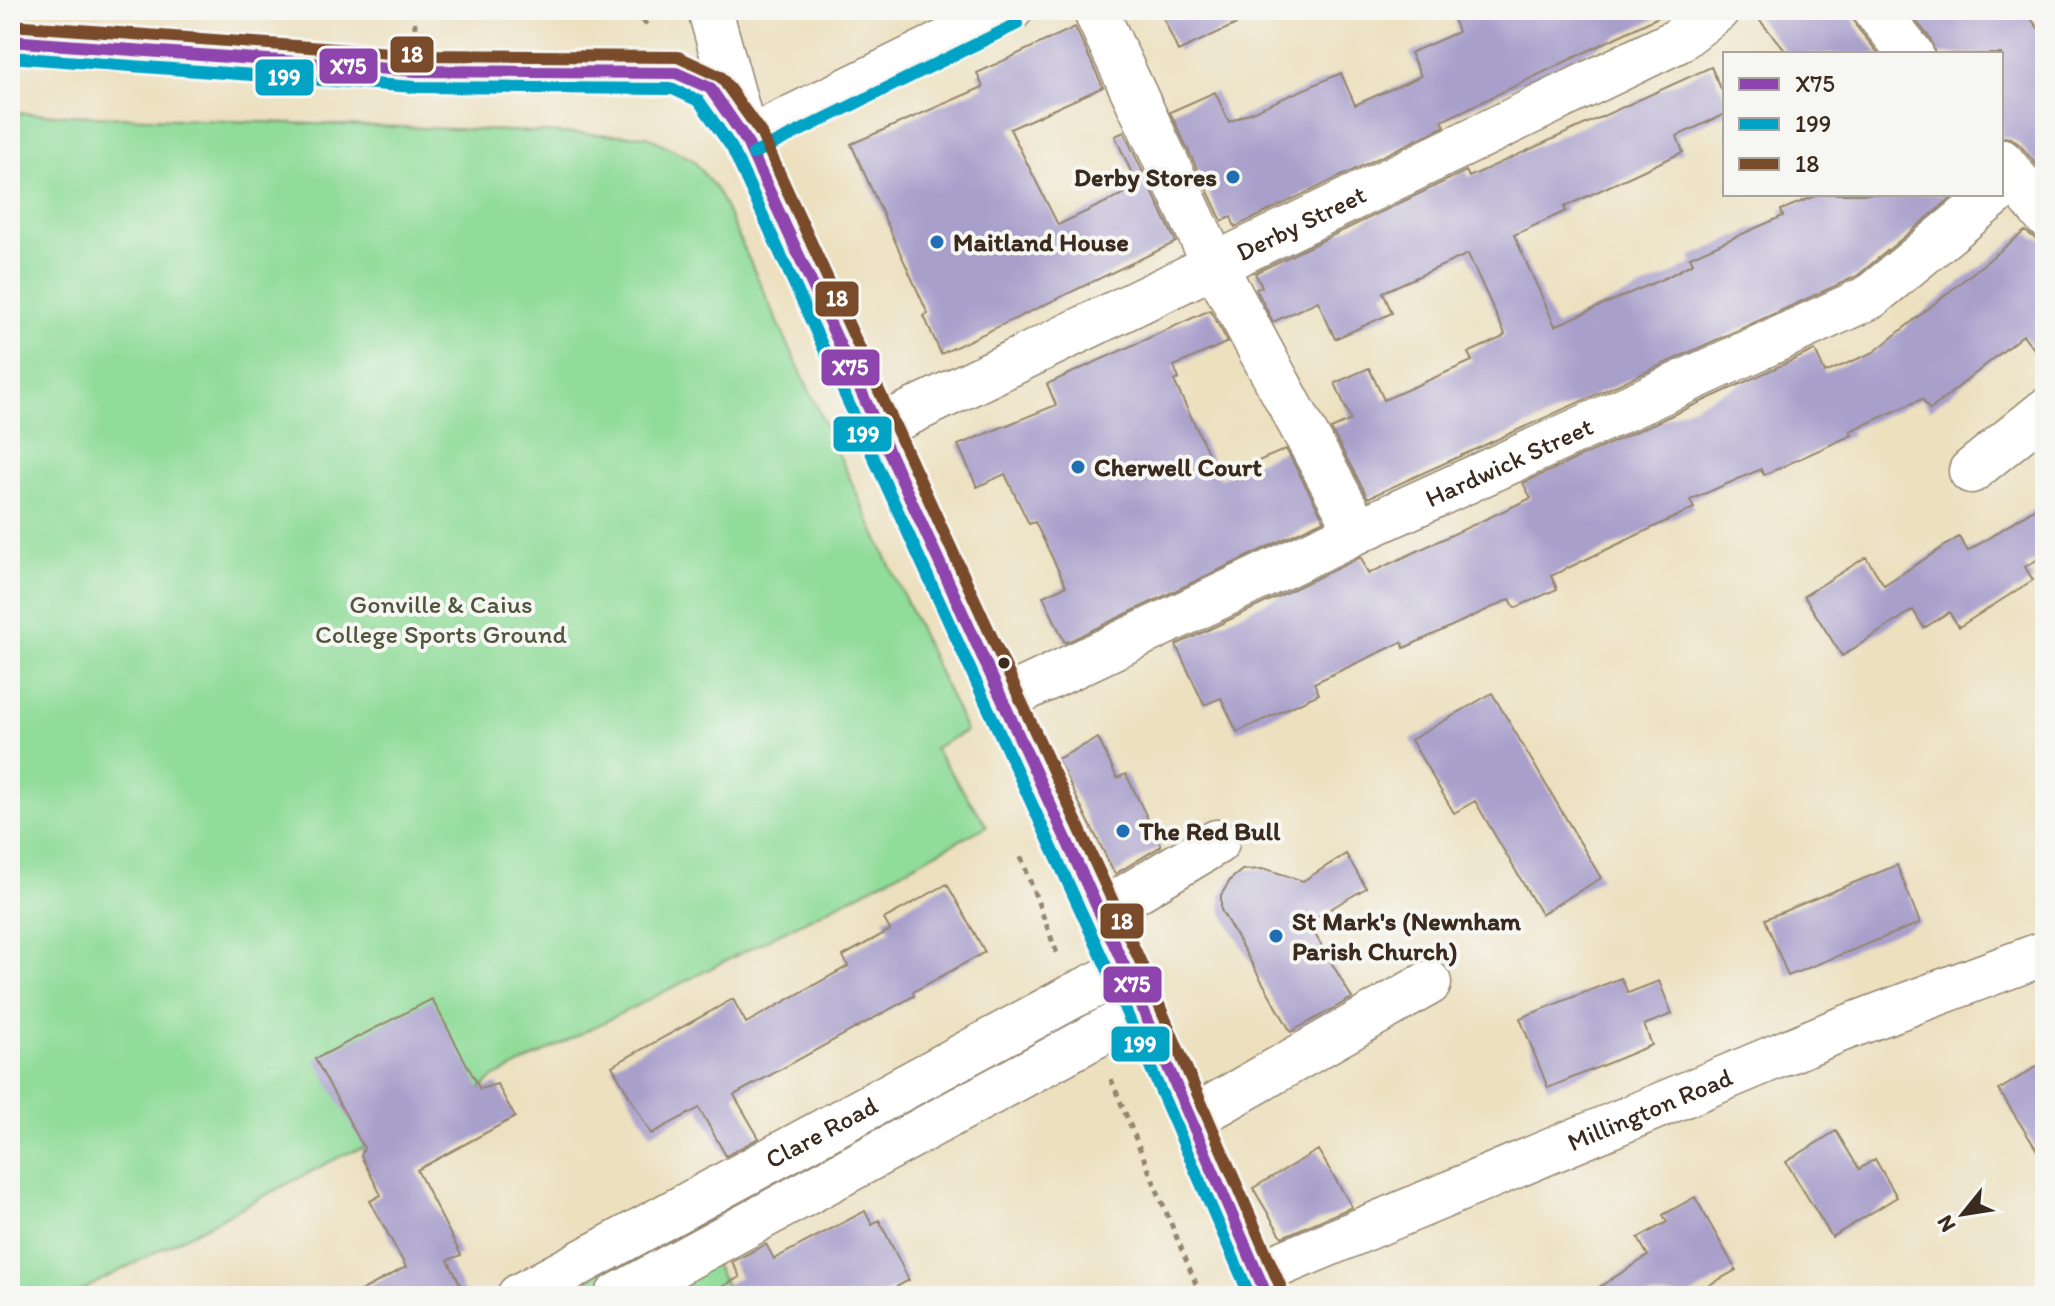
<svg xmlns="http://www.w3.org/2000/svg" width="2055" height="1306" font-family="Itim,sans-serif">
	<rect width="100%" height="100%" fill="#f6f6f2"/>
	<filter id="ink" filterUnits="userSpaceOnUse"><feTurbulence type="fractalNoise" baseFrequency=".0125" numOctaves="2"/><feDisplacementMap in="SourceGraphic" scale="16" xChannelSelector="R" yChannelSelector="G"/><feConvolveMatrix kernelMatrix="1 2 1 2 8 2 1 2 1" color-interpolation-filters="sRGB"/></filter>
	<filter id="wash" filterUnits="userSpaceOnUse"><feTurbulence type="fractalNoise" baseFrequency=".006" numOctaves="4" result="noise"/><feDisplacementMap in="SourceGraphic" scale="32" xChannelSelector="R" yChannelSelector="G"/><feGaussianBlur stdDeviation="1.8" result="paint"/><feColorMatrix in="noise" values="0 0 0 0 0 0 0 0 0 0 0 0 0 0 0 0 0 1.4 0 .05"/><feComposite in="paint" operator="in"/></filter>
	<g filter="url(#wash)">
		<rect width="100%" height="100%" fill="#ece0bf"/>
		<path fill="#90dc99" stroke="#66835c" stroke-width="2" d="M 10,113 L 647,136 L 693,160 L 718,192 L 966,731 L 934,748 L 987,826 L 864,891 L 493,1078 L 480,1089 L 364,1148 L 345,1154 L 71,1296 L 10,1296 Z
			M 693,1224 L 732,1296 L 554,1296 Z"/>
		<g id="blocks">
			<path fill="#a89fcb" d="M 1160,10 L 1267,10 L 1178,51 Z
				M 1450,10 L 1673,10 L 1442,121 L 1445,126 L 1235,227 L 1231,217 L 1222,221 L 1170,112 L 1215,92 L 1229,122 L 1341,73 L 1355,105 L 1421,76 L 1410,53 L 1458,32 Z
				M 1751,10 L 1851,10 L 1856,26 L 1879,54 L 1788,54 Z
				M 1907,10 L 2024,10 L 2045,37 L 2045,175 L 2020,145 L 2011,138 L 2001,137 L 2001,54 L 1935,54 L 1930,38 Z
				M 1075,27 L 1103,87 L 1010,129 L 1058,225 L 1138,187 L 1115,136 L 1124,132 L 1176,242 L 941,354 L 924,316 L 928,314 L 851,144 L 983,87 L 977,73 Z
				M 1711,67 L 1725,97 L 1725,114 L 1677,136 L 1683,152 L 1564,207 L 1566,211 L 1514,235 L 1555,326 L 1669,276 L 1693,263 L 1690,257 L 1783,216 L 1781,210 L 1820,194 L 1956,194 L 1857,276 L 1368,498 L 1331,429 L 1351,420 L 1335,383 L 1369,368 L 1384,400 L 1472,361 L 1468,353 L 1501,338 L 1505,334 L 1468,254 L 1383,292 L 1392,313 L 1335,339 L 1318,301 L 1273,322 L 1256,289 L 1262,287 L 1255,273 L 1466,171 L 1469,177 Z
				M 2025,231 L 2035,238 L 2045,239 L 2045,363 L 2023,335 L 1930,410 L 1922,399 L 1850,431 L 1852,435 L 1764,475 L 1761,469 L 1690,500 L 1694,508 L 1551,576 L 1557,589 L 1515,608 L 1510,599 L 1404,648 L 1402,642 L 1314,683 L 1319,694 L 1237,732 L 1221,698 L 1204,705 L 1176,645 L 1361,557 L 1368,574 L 1531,498 L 1523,483 L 1815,350 L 1825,373 L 1874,352 Z
				M 1210,310 L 1228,342 L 1174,366 L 1179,379 L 1174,381 L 1220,478 L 1286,449 L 1324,520 L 1065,643 L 1043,596 L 1066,586 L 1035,522 L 1029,524 L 1005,474 L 977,487 L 958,445 L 1056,405 L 1047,384 Z
				M 2045,502 L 2045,555 L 2025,567 L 2033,580 L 1959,627 L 1949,612 L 1924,628 L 1913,610 L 1842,656 L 1804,596 L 1866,557 L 1884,585 L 1959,537 L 1968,551 Z
				M 1492,693 L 1601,878 L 1541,914 L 1475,801 L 1454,813 L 1411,740 Z
				M 1098,738 L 1117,778 L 1126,774 L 1161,846 L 1115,874 L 1057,759 Z
				M 1346,854 L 1366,888 L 1308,922 L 1352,998 L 1291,1032 L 1221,910 L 1221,895 L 1231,879 L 1242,870 L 1266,869 L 1303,881 Z
				M 1897,865 L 1920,923 L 1788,976 L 1765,919 Z
				M 947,884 L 985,952 L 913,992 L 914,996 L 734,1095 L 759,1138 L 726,1156 L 699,1108 L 651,1134 L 612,1066 L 733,999 L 746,1023 L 848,966 L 843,956 L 890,930 L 884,919 Z
				M 1621,978 L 1628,993 L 1659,981 L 1672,1014 L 1644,1025 L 1652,1045 L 1548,1088 L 1520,1018 Z
				M 432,999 L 480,1089 L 497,1084 L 515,1117 L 417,1170 L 461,1255 L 448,1260 L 466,1296 L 351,1296 L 406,1267 L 370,1201 L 381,1195 L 361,1156 L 364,1148 L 315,1059 Z
				M 2045,1061 L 2045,1163 L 1999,1090 Z
				M 1836,1131 L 1859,1169 L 1875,1159 L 1897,1197 L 1832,1237 L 1786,1162 Z
				M 1318,1150 L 1352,1207 L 1282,1237 L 1253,1188 Z
				M 1695,1197 L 1736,1270 L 1689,1296 L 1585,1296 L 1648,1256 L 1638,1238 L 1667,1222 L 1663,1215 Z
				M 865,1211 L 872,1225 L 879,1220 L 909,1280 L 880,1296 L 705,1296 L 740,1277 L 732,1262 L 766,1244 L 774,1259 Z"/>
		</g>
	</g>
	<g filter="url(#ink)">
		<use href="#blocks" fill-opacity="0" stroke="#94856e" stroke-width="2"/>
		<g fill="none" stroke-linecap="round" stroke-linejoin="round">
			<g stroke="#94856e" stroke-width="47">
				<g id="minor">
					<path d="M 710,10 L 746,140 L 1010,10"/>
					<path d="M 1095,10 L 1215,266 L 1358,531"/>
					<path d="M 1875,10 L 1911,54"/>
					<path d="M 2001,161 L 2045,215"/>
					<path id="s1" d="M 878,428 L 1677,41 L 1717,10"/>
					<path d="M 1971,471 L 2045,411"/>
					<path id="s2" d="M 1002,700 L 1358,531 L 1870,297 L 1995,194"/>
					<path d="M 1099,913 L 1217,842"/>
					<path d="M 1191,1119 L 1429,983"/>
					<path id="s3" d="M 1257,1274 L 1837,1031 L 2045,953"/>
					<path id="s4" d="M 519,1296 L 1073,996 L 1126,970"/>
					<path d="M 617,1296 L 1143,1010"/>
				</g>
			</g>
			<g stroke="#94856e" stroke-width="47">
				<path id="major" d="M 10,41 L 416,71 L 676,73 L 710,88 L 746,140 L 1126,970 L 1267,1296"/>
			</g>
			<path stroke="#94856e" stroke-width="5" stroke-dasharray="6 6" stroke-linecap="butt" d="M 414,10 L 415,28
				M 636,10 L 649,29
				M 1021,857 L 1058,956
				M 1111,1079 L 1201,1296"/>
			<use href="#minor" stroke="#fff" stroke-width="44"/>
			<use href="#major" stroke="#fff" stroke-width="44"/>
			<g stroke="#f6f6f2" stroke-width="18">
				<path id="bus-1" d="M 10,41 L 416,71 L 676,73 L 710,88 L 746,140 L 1126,970 L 1267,1296"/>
			</g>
			<g stroke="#f6f6f2" stroke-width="18">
				<path id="bus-2" d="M 10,57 L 415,87 L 673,89 L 699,101 L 732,148 L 1111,977 L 1250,1296
					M 753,154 L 1017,24"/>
			</g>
			<g stroke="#f6f6f2" stroke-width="18">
				<path id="bus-3" d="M 11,25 L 417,55 L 678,57 L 721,77 L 761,133 L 1141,963 L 1282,1290"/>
			</g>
			<use href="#bus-1" stroke="#8e44ad" stroke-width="12"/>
			<use href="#bus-2" stroke="#03a3c5" stroke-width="12"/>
			<use href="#bus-3" stroke="#7a4b2a" stroke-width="12"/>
		</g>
	</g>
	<g fill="#1f6fb2" stroke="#f6f6f2" stroke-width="3">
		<circle cx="1233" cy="177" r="8"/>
		<circle cx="937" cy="242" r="8"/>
		<circle cx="1078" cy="467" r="8"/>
		<circle cx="1123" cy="831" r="8"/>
		<circle cx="1276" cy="936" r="8"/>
	</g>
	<circle fill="#3b2a1e" stroke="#f6f6f2" stroke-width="3" cx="1004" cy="663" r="7"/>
	<g text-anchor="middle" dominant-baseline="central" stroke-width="8" stroke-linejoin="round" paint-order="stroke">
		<g font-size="26" font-weight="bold" fill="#3b2a1e" stroke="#f6f6f2" text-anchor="start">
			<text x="1217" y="177" text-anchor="end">Derby Stores</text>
			<text x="953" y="242">Maitland House</text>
			<text x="1094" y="467">Cherwell Court</text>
			<text x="1139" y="831">The Red Bull</text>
			<text x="1292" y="921">St Mark's (Newnham<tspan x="1292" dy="30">Parish Church)</tspan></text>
		</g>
		<g font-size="26" fill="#3b2a1e" stroke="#f6f6f2">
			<text stroke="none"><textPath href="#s1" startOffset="470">Derby Street</textPath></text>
			<text stroke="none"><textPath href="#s2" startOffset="560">Hardwick Street</textPath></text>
			<text stroke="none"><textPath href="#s3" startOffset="426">Millington Road</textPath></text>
			<text stroke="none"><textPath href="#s4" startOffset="344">Clare Road</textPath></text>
		</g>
		<g font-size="26" fill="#50563d" stroke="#f6f6f2">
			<text x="441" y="604">Gonville &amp; Caius<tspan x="441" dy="30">College Sports Ground</tspan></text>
		</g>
	</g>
	<g stroke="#f6f6f2" stroke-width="3">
		<rect x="389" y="35" width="46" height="39" rx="8" fill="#7a4b2a"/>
		<rect x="318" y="47" width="61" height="38" rx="8" fill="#8e44ad"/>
		<rect x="254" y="58" width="61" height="39" rx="8" fill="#03a3c5"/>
		<rect x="814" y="280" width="46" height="38" rx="8" fill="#7a4b2a"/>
		<rect x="820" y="348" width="61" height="39" rx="8" fill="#8e44ad"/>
		<rect x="832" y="415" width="61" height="38" rx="8" fill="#03a3c5"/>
		<rect x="1099" y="902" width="46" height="38" rx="8" fill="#7a4b2a"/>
		<rect x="1102" y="965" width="61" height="39" rx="8" fill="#8e44ad"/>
		<rect x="1110" y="1025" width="61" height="38" rx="8" fill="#03a3c5"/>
	</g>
	<g font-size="22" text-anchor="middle" font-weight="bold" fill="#fff">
		<text x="412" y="62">18</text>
		<text x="348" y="74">X75</text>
		<text x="284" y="85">199</text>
		<text x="837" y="306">18</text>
		<text x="850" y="375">X75</text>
		<text x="863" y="442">199</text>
		<text x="1122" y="929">18</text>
		<text x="1132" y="992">X75</text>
		<text x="1140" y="1052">199</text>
	</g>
	<rect width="2055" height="1306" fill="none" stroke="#f6f6f2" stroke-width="40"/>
	<rect x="1723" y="52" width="280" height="144" fill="#f6f6f2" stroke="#aba49d" stroke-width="2"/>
	<rect x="1739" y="78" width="40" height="12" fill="#8e44ad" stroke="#aba49d" stroke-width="2"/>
	<text x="1795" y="92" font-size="24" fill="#3b2a1e">X75</text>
	<rect x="1739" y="118" width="40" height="12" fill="#03a3c5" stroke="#aba49d" stroke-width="2"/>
	<text x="1795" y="132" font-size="24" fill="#3b2a1e">199</text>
	<rect x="1739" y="158" width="40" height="12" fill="#7a4b2a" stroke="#aba49d" stroke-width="2"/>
	<text x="1795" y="172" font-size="24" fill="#3b2a1e">18</text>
	<g transform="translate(1963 1214) rotate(240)" stroke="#f6f6f2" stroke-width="6" paint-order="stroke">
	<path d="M0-6L14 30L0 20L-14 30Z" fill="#3b2a1e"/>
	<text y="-12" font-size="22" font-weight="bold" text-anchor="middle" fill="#3b2a1e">N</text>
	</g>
</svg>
